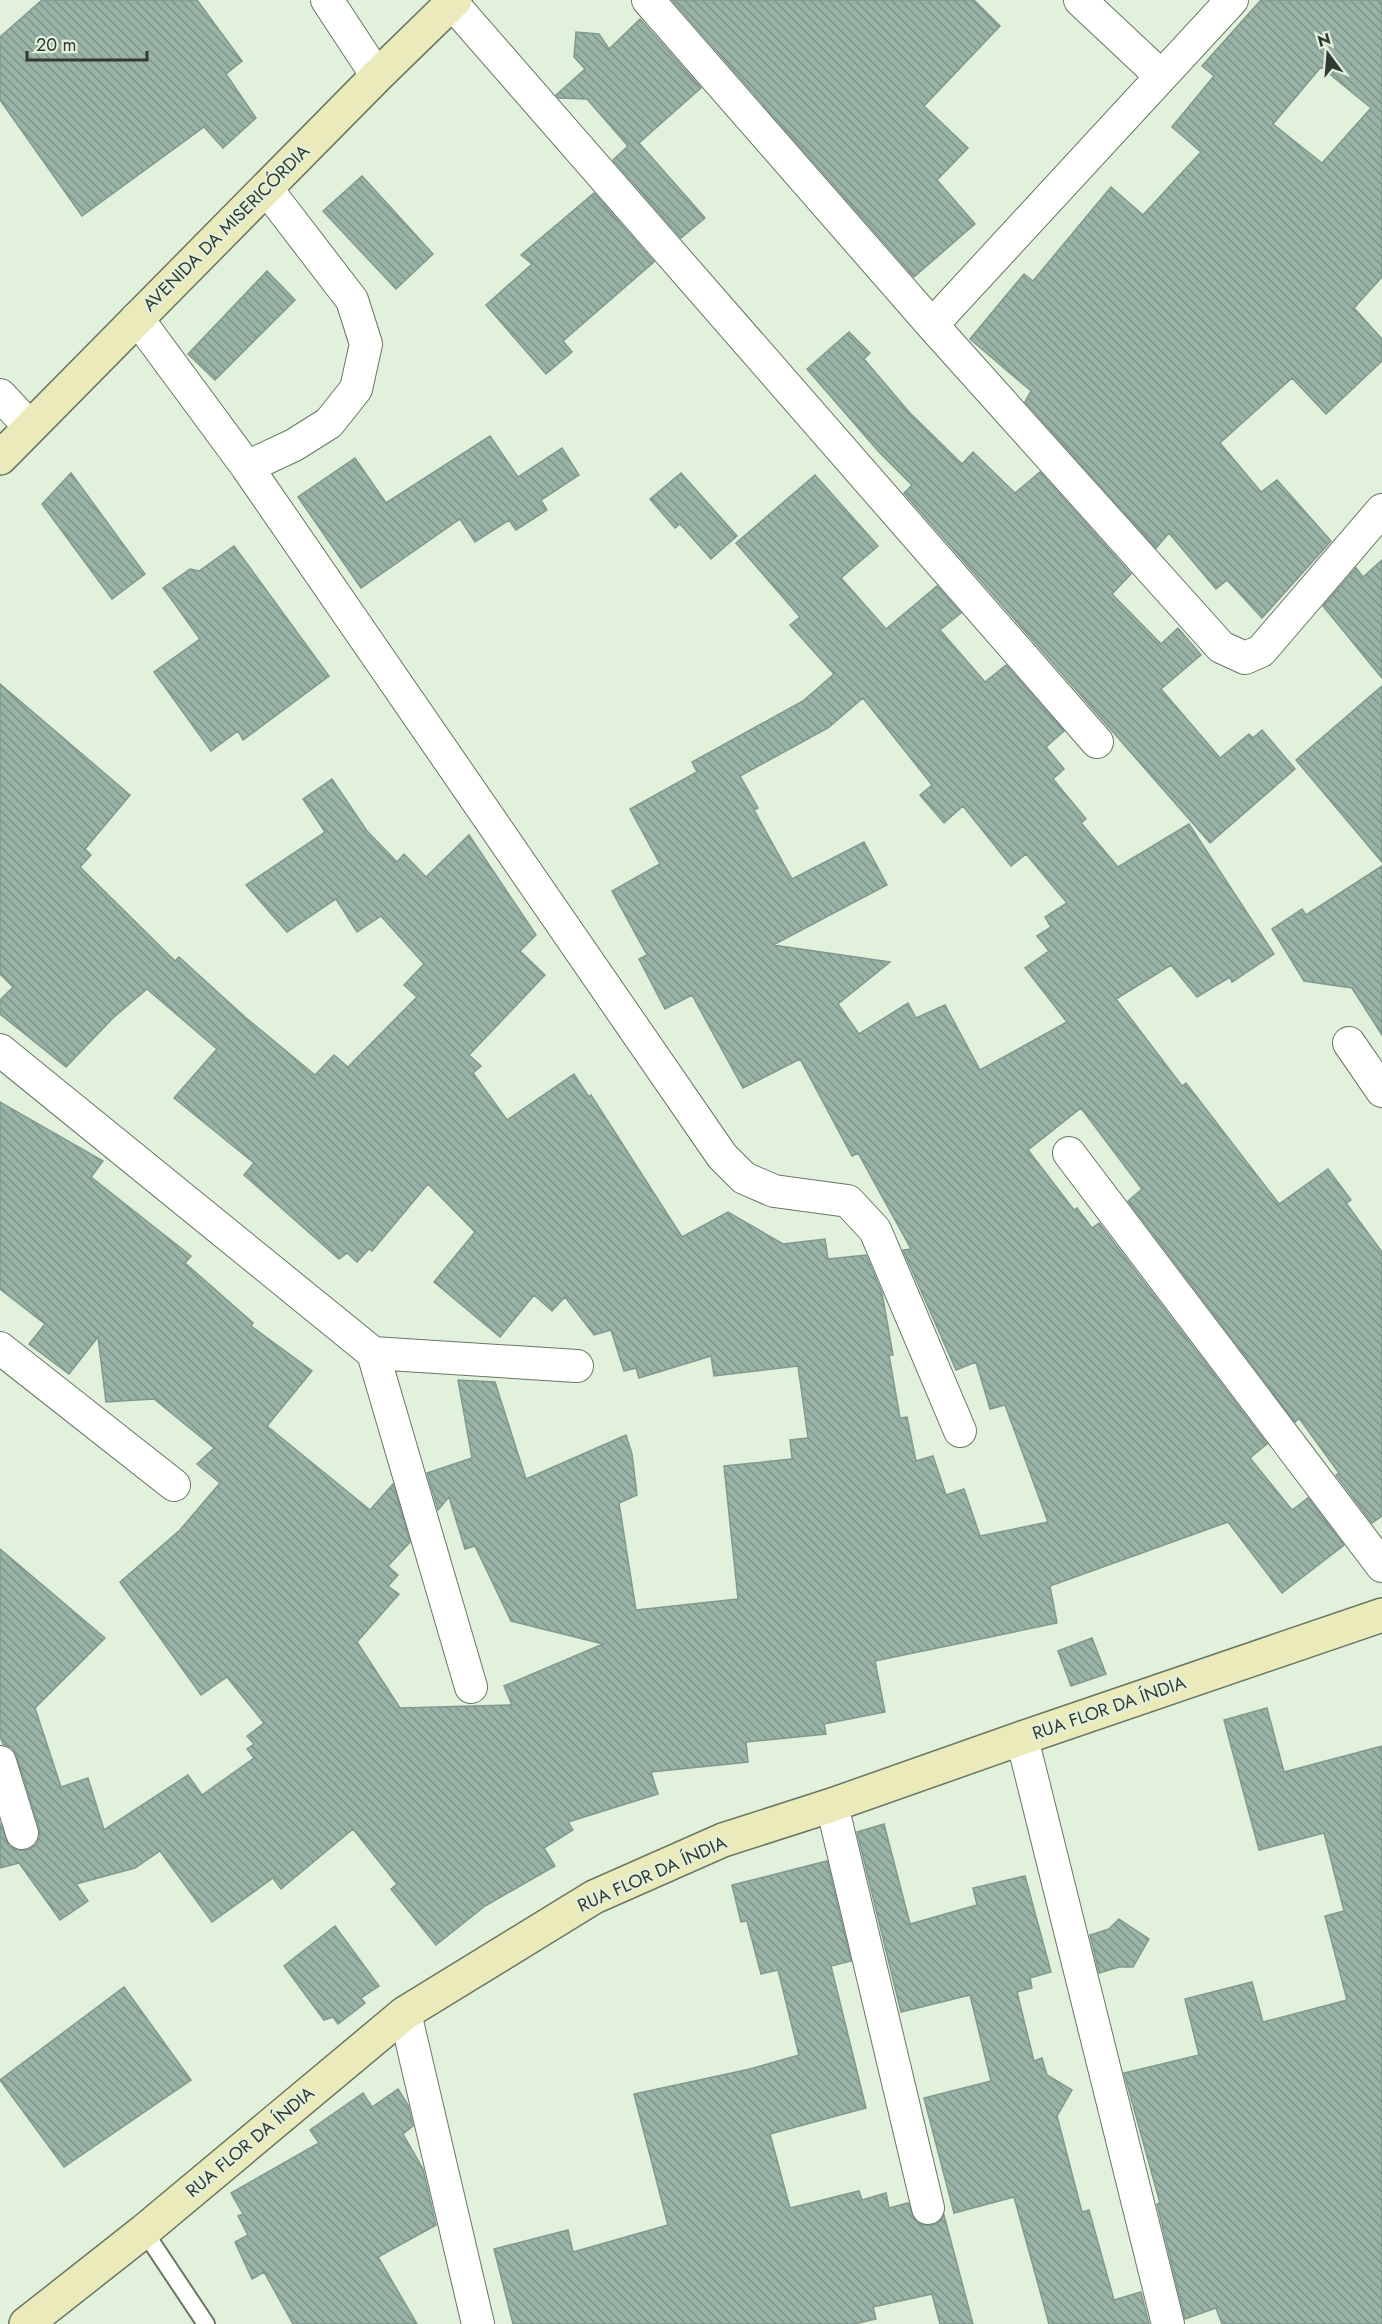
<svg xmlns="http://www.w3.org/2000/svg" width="1382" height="2324" font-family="Jost,sans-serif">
	<defs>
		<pattern id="building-back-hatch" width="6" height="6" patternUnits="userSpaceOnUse" patternTransform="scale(1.5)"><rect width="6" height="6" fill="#9ab3a7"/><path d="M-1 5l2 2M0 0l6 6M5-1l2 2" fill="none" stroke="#7e9389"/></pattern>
	</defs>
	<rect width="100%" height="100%" fill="#e2f1dc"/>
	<path fill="url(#building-back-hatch)" stroke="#819a8e" stroke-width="1.5" fill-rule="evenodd" d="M 42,0 L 197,0 L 242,61 L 226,74 L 256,118 L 223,148 L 204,127 L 82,216 L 0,100 L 0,37 Z
		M 672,0 L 974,0 L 1000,26 L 924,106 L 968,148 L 937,180 L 975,224 L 914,277 Z
		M 1261,0 L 1382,0 L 1382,277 L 1354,308 L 1382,339 L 1382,361 L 1326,414 L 1292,378 L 1220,443 L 1261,492 L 1277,480 L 1331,541 L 1262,618 L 1227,580 L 1216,589 L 1169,533 L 1156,548 L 1025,402 L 1031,391 L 970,339 L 1024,274 L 1033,281 L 1111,187 L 1143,215 L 1201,152 L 1172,127 L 1214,76 L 1202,66 ZM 1321,67 L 1371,108 L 1322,163 L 1273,124 Z
		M 640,19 L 701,88 L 639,143 L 705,218 L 681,238 L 613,160 L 628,146 L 587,99 L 559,98 L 556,95 L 585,69 L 574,57 L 576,32 L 599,34 L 609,49 Z
		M 362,176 L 433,254 L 396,289 L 323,211 Z
		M 594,193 L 654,262 L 563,341 L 572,352 L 546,374 L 486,305 L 532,264 L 521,255 Z
		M 267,271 L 295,300 L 215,380 L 188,354 Z
		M 849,332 L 870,353 L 864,359 L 909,412 L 962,464 L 973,452 L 1015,493 L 1040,472 L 1131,574 L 1112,594 L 1161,644 L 1178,628 L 1201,655 L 1161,689 L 1220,758 L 1249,734 L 1253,738 L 1262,730 L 1295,769 L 1210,843 L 904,493 L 912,485 L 879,452 L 807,369 Z
		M 490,436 L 518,477 L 562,448 L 579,475 L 541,500 L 547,510 L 516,530 L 509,520 L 475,542 L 460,519 L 361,588 L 298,497 L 355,458 L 386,503 Z
		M 71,473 L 145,574 L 112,599 L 42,504 Z
		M 681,473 L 737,536 L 711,559 L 680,524 L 675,528 L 650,499 Z
		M 815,475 L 878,546 L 841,578 L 886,629 L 937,586 L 961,613 L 940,630 L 985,682 L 1006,665 L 1064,731 L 1046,747 L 1064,769 L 1053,779 L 1086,819 L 1081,823 L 1118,867 L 1189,824 L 1274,954 L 1232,982 L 1230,977 L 1197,997 L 1171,965 L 1116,999 L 1182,1086 L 1186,1083 L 1279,1204 L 1328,1169 L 1351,1200 L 1346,1203 L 1382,1252 L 1382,1516 L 1372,1523 L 1336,1475 L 1339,1473 L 1299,1418 L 1295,1422 L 1128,1201 L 1142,1189 L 1081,1108 L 1028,1150 L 1074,1210 L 1077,1208 L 1092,1228 L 1099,1223 L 1267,1444 L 1250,1458 L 1292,1510 L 1308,1498 L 1344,1545 L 1282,1593 L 1228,1522 L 1050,1586 L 1057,1623 L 875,1661 L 885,1712 L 824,1724 L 826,1734 L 746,1742 L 748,1762 L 651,1772 L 658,1794 L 568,1822 L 573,1830 L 544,1848 L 555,1866 L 485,1906 L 436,1945 L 391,1889 L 397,1884 L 353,1829 L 281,1889 L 273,1878 L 212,1922 L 160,1851 L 135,1868 L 76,1884 L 88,1901 L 60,1920 L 19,1863 L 0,1868 L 0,1823 L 9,1846 L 17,1850 L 28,1850 L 36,1845 L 40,1836 L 39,1828 L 17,1757 L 12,1748 L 3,1744 L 0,1736 L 0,1549 L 105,1638 L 35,1708 L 61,1787 L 88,1778 L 104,1830 L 188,1775 L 202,1795 L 254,1758 L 247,1749 L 254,1744 L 247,1736 L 264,1723 L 227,1677 L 201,1695 L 120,1582 L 180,1530 L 220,1483 L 197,1464 L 214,1448 L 154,1399 L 106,1402 L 98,1337 L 69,1374 L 29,1344 L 45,1324 L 0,1289 L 0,1102 L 103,1161 L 91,1177 L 191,1256 L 185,1263 L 253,1323 L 251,1326 L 312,1371 L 267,1426 L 370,1510 L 393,1484 L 410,1542 L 388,1566 L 398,1575 L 388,1586 L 399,1594 L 357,1642 L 400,1708 L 512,1705 L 504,1686 L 603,1644 L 511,1621 L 475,1546 L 465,1549 L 449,1497 L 438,1510 L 427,1473 L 472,1458 L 458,1380 L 495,1382 L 526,1479 L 626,1435 L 632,1454 L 637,1495 L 619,1503 L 636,1610 L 738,1599 L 724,1466 L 792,1459 L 790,1440 L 808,1438 L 798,1366 L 714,1376 L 711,1356 L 639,1378 L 636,1368 L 624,1371 L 611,1330 L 594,1335 L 565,1297 L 552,1311 L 534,1295 L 500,1337 L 434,1282 L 475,1232 L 428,1184 L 372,1251 L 369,1249 L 357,1262 L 347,1253 L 339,1259 L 244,1175 L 254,1163 L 174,1098 L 217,1049 L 147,989 L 113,1018 L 66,1067 L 0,1014 L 0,1000 L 13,987 L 0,974 L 0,684 L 130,795 L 85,849 L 91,855 L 80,867 L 175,961 L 179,957 L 245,1017 L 315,1075 L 334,1055 L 348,1067 L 417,997 L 404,985 L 424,964 L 381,916 L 357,932 L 336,899 L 287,932 L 246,885 L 325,832 L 303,799 L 332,779 L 367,831 L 397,862 L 404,854 L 426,877 L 469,835 L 536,935 L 520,951 L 545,975 L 469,1055 L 481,1066 L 473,1073 L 507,1120 L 574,1074 L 589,1097 L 591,1095 L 682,1237 L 728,1212 L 783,1244 L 825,1239 L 828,1259 L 866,1255 L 882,1293 L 893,1355 L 889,1355 L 900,1418 L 907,1417 L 916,1461 L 933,1456 L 946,1495 L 964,1489 L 980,1536 L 1048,1522 L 1005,1405 L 990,1409 L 976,1362 L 956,1370 L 903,1250 L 911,1249 L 858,1153 L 852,1156 L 800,1059 L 743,1088 L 692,995 L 665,1009 L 639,959 L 647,955 L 612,891 L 660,864 L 630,809 L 697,772 L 692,762 L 803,701 L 834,674 L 790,625 L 800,617 L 736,543 ZM 863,698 L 932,785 L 920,795 L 944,823 L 963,806 L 1011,866 L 1026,854 L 1067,903 L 1045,917 L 1051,927 L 1037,936 L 1049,951 L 1025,968 L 1067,1022 L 980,1070 L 945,1005 L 916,1018 L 908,1003 L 859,1034 L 838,1004 L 890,962 L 773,945 L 887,885 L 864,842 L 792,879 L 754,810 L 758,808 L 740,776 L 828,728 Z
		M 234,546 L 329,676 L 243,740 L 238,731 L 211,751 L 154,672 L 200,639 L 163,588 L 190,569 L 199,571 Z
		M 1382,560 L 1382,678 L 1323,606 L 1356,568 L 1363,577 Z
		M 1382,686 L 1382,862 L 1296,760 Z
		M 1382,866 L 1382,1035 L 1352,988 L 1304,981 L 1272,929 L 1302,909 L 1306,915 Z
		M 1092,1638 L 1106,1674 L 1071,1686 L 1058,1651 Z
		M 1267,1708 L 1284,1772 L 1382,1746 L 1382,2324 L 1222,2324 L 1216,2308 L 1185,2319 L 1157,2204 L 1160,2203 L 1124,2073 L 1199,2055 L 1185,1999 L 1252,1982 L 1263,2022 L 1347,2000 L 1325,1916 L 1344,1911 L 1324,1833 L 1259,1850 L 1224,1720 Z
		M 884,1824 L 910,1924 L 977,1905 L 973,1888 L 1025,1876 L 1051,1972 L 1030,1978 L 1032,1988 L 1017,1992 L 1034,2061 L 1042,2058 L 1047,2075 L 1072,2090 L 1057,2116 L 1082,2212 L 1089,2210 L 1114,2300 L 1141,2292 L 1149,2324 L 1049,2324 L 1014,2197 L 954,2213 L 924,2098 L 991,2081 L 970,1995 L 901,2012 L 857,1832 Z
		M 827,1861 L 851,1961 L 831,1966 L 866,2108 L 770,2134 L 790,2208 L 859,2191 L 862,2200 L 886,2193 L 889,2208 L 908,2203 L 915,2220 L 923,2225 L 933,2225 L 940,2221 L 944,2215 L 973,2324 L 940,2324 L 932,2294 L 873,2307 L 876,2319 L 854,2324 L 513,2324 L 494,2249 L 568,2230 L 573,2252 L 668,2225 L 634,2094 L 750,2069 L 799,2055 L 778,1970 L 761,1974 L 747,1921 L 741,1922 L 732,1885 Z
		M 1119,1919 L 1149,1939 L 1133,1967 L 1119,1967 L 1099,1973 L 1090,1935 L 1109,1929 Z
		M 335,1926 L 379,1986 L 361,1998 L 365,2003 L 338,2024 L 333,2017 L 324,2020 L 284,1966 Z
		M 124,1987 L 191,2080 L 64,2167 L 0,2080 Z
		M 398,2089 L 408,2105 L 413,2126 L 403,2134 L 423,2169 L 436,2225 L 378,2257 L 417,2324 L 293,2324 L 264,2272 L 252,2279 L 235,2242 L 248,2235 L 238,2216 L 243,2214 L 231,2193 L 319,2143 L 310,2130 L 363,2093 L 372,2107 Z"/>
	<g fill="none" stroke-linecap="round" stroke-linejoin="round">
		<g stroke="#687663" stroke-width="20">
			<path id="lane" d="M 144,2231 L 206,2324"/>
		</g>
		<g stroke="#687663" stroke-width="34">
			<path id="street" d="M 327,0 L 377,76
				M 648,0 L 932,325 L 1221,647 L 1245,658 L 1261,651 L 1382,510
				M 1080,0 L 1161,76
				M 452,3 L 1097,742
				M 137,318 L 247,467 L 722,1156 L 744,1178 L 774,1191 L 848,1201 L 875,1230 L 960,1431
				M 932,325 L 1232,0
				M 0,395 L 30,427
				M 247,467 L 294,445 L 329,423 L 356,389 L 366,344 L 352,300 L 266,188
				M 1349,1043 L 1382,1091
				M 0,1050 L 373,1353 L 471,1687
				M 1069,1153 L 1382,1566
				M 0,1348 L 174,1485
				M 373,1353 L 577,1366
				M 1022,1738 L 1168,2324
				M 0,1762 L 22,1833
				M 832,1805 L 928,2208
				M 405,2013 L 478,2324"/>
		</g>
		<g stroke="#687663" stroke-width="36">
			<path id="secondary" d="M 0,458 L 377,76 L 455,0
				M 26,2324 L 144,2231 L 405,2013 L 594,1897 L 723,1840 L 832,1805 L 1022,1738 L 1382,1615"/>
		</g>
		<use href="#lane" stroke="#fff" stroke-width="16"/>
		<use href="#street" stroke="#fff" stroke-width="32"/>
		<use href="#secondary" stroke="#ebeabb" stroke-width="33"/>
	</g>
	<g text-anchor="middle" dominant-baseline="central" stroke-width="4.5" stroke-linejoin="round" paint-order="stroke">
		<g font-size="18" fill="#333931" stroke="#e2f1dc">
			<text transform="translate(226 228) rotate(-45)">AVENIDA DA MISERICÓRDIA</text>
			<text transform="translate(1109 1708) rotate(-19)">RUA FLOR DA ÍNDIA</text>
			<text transform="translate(652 1874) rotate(-24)">RUA FLOR DA ÍNDIA</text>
			<text transform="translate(250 2142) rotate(-40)">RUA FLOR DA ÍNDIA</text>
		</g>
	</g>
	<g transform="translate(1328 54) rotate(344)" stroke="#e2f1dc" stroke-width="4.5" paint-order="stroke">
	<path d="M0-4.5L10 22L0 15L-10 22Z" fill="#333931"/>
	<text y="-9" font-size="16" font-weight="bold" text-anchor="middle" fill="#333931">N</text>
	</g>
	<path d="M27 51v9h120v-9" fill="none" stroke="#333931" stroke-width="3"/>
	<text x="36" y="51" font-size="18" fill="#333931" stroke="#e2f1dc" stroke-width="4.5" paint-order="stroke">20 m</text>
</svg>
